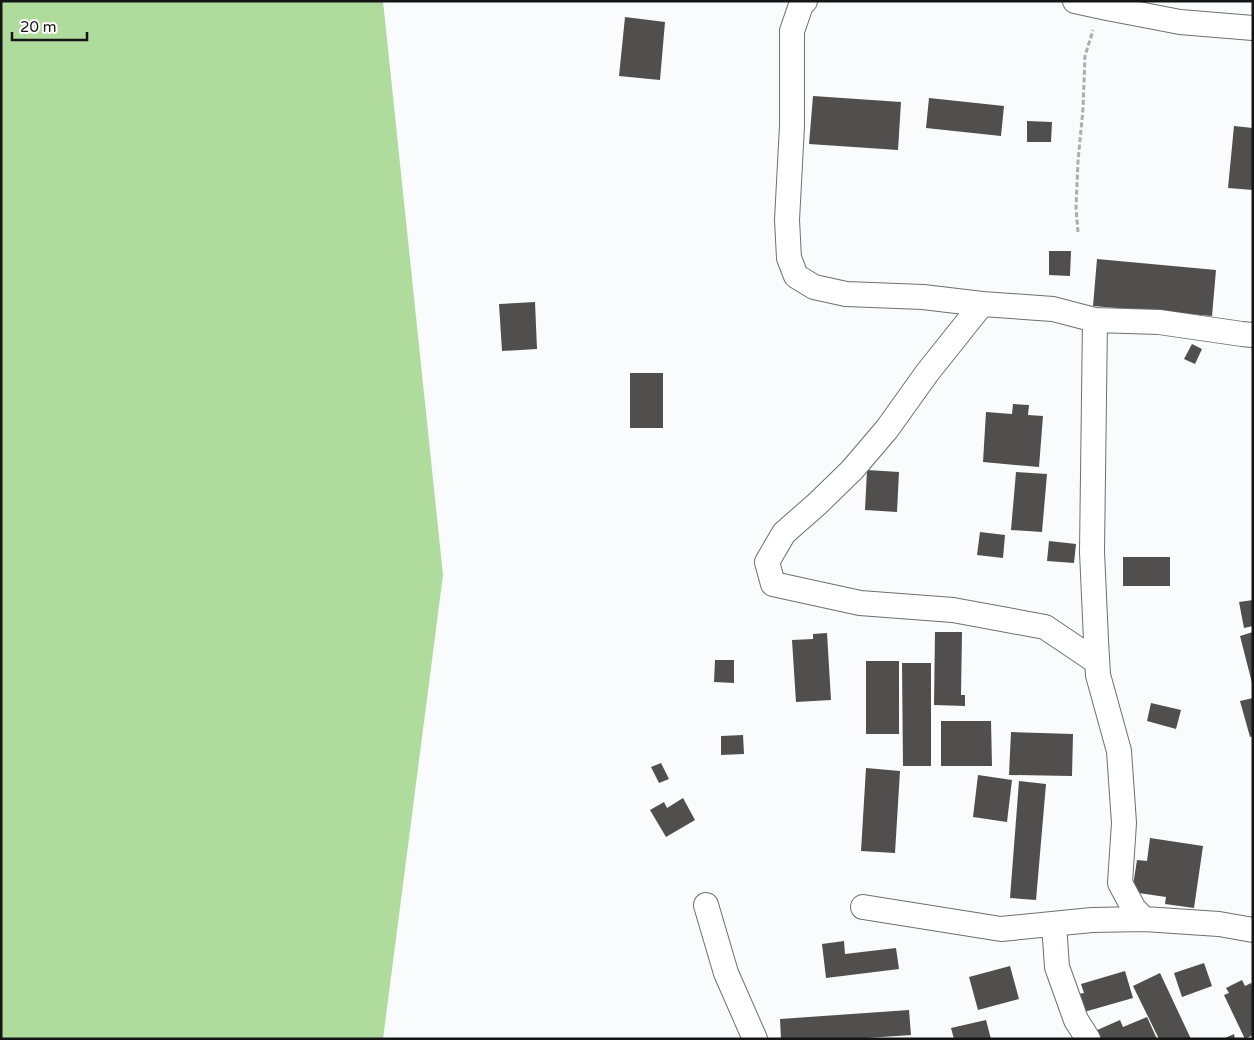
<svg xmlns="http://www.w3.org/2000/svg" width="1254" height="1040" font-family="'Varela Round',sans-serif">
	<rect width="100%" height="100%" fill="#f9fbfd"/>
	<path fill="#afdb9d" d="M 1,1 L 383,1 L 443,575 L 383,1039 L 1,1039 Z"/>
	<path fill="#504f4e" d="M 625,17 L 665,22 L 660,80 L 619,76 Z
		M 813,96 L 901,102 L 898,150 L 809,144 Z
		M 929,98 L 1004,106 L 1001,136 L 926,128 Z
		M 1027,121 L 1052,122 L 1051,142 L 1027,142 Z
		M 1234,126 L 1253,128 L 1253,190 L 1228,188 Z
		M 1049,251 L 1071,251 L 1070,276 L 1049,275 Z
		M 1097,259 L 1216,270 L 1212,316 L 1093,306 Z
		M 535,302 L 537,349 L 502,351 L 499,304 Z
		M 1192,344 L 1202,349 L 1195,364 L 1184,359 Z
		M 630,373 L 663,373 L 663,428 L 630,428 Z
		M 1013,404 L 1029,405 L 1028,415 L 1043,416 L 1039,467 L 983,462 L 986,412 L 1012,414 Z
		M 867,470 L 899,472 L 897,512 L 865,510 Z
		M 1016,472 L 1047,474 L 1042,532 L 1011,530 Z
		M 980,532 L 1005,535 L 1003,558 L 977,555 Z
		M 1049,541 L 1076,544 L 1074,563 L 1047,561 Z
		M 1123,557 L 1170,557 L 1170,586 L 1123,586 Z
		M 1253,600 L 1253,626 L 1244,628 L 1239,602 Z
		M 935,632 L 962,632 L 961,695 L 965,695 L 965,706 L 934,705 Z
		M 1253,632 L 1253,683 L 1252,683 L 1240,636 Z
		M 827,633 L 831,700 L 796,702 L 792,640 L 813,639 L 813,634 Z
		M 715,660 L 734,660 L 734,683 L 714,682 Z
		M 866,661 L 899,661 L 899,734 L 866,734 Z
		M 902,663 L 931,663 L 931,766 L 903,766 Z
		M 1253,698 L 1253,736 L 1250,737 L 1240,701 Z
		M 1151,703 L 1181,710 L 1176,729 L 1147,721 Z
		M 941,721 L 991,721 L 992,766 L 941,766 Z
		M 1011,732 L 1073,734 L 1072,776 L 1009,775 Z
		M 743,735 L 744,754 L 721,755 L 721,736 Z
		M 661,763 L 669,779 L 659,783 L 651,767 Z
		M 866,768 L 900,771 L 895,853 L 861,851 Z
		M 978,775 L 1012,780 L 1007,822 L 973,817 Z
		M 1019,781 L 1046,784 L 1036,900 L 1010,898 Z
		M 683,798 L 695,820 L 666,837 L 650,810 L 664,802 L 667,808 Z
		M 1150,838 L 1203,846 L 1194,908 L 1165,904 L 1166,897 L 1132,892 L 1137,860 L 1147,861 Z
		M 844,941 L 845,954 L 896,948 L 899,969 L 826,978 L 822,944 Z
		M 1204,963 L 1212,986 L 1182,997 L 1174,973 Z
		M 1010,966 L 1019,999 L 978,1010 L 969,977 Z
		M 1125,971 L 1133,998 L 1084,1012 L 1078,994 L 1084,993 L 1081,984 Z
		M 1160,973 L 1191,1039 L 1159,1039 L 1133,986 Z
		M 1242,980 L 1245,986 L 1251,983 L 1253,988 L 1253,1035 L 1245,1039 L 1224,995 L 1229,993 L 1226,988 Z
		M 909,1010 L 911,1035 L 867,1038 L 867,1039 L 781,1039 L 780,1019 Z
		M 1147,1017 L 1157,1039 L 1098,1039 L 1095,1031 L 1120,1020 L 1123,1027 Z
		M 986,1020 L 991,1039 L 954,1039 L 951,1028 Z
		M 1234,1034 L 1235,1039 L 1223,1039 Z"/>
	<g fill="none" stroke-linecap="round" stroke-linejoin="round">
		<g stroke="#6d6f70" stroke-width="26">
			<path id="minor" d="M 805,1 L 801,5 L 792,31 L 792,126 L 787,220 L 789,258 L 796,276 L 814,287 L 846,294 L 923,297 L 982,304
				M 1075,1 L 1107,8 L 1180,22 L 1253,28
				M 1095,320 L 1092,552 L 1096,640 L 1098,675 L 1119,751 L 1124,823 L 1120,883 L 1134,909 L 1144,919 L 1219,924 L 1253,930
				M 1097,662 L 1045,627 L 953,610 L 860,603 L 773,584 L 767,562 L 784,533 L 817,504 L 852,470 L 887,429 L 927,373 L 982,304 L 1053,309 L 1095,320 L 1159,322 L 1242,334 L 1253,335
				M 706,905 L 726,973 L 755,1039
				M 863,907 L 1001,929 L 1092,920 L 1144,919
				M 1054,924 L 1057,967 L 1076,1020 L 1088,1039"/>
		</g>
		<path stroke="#abadae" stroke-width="3" stroke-dasharray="5 2.5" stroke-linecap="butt" d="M 1078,232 L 1076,208 L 1078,161 L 1083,109 L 1085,56 L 1093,30"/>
		<use href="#minor" stroke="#fff" stroke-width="24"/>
	</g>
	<rect width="1254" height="1040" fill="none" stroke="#151516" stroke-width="5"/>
	<path d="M12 32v8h75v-8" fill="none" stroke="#151516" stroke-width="2.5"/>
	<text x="20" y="32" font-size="15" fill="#151516" stroke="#ffffff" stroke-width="4" paint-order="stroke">20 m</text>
</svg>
